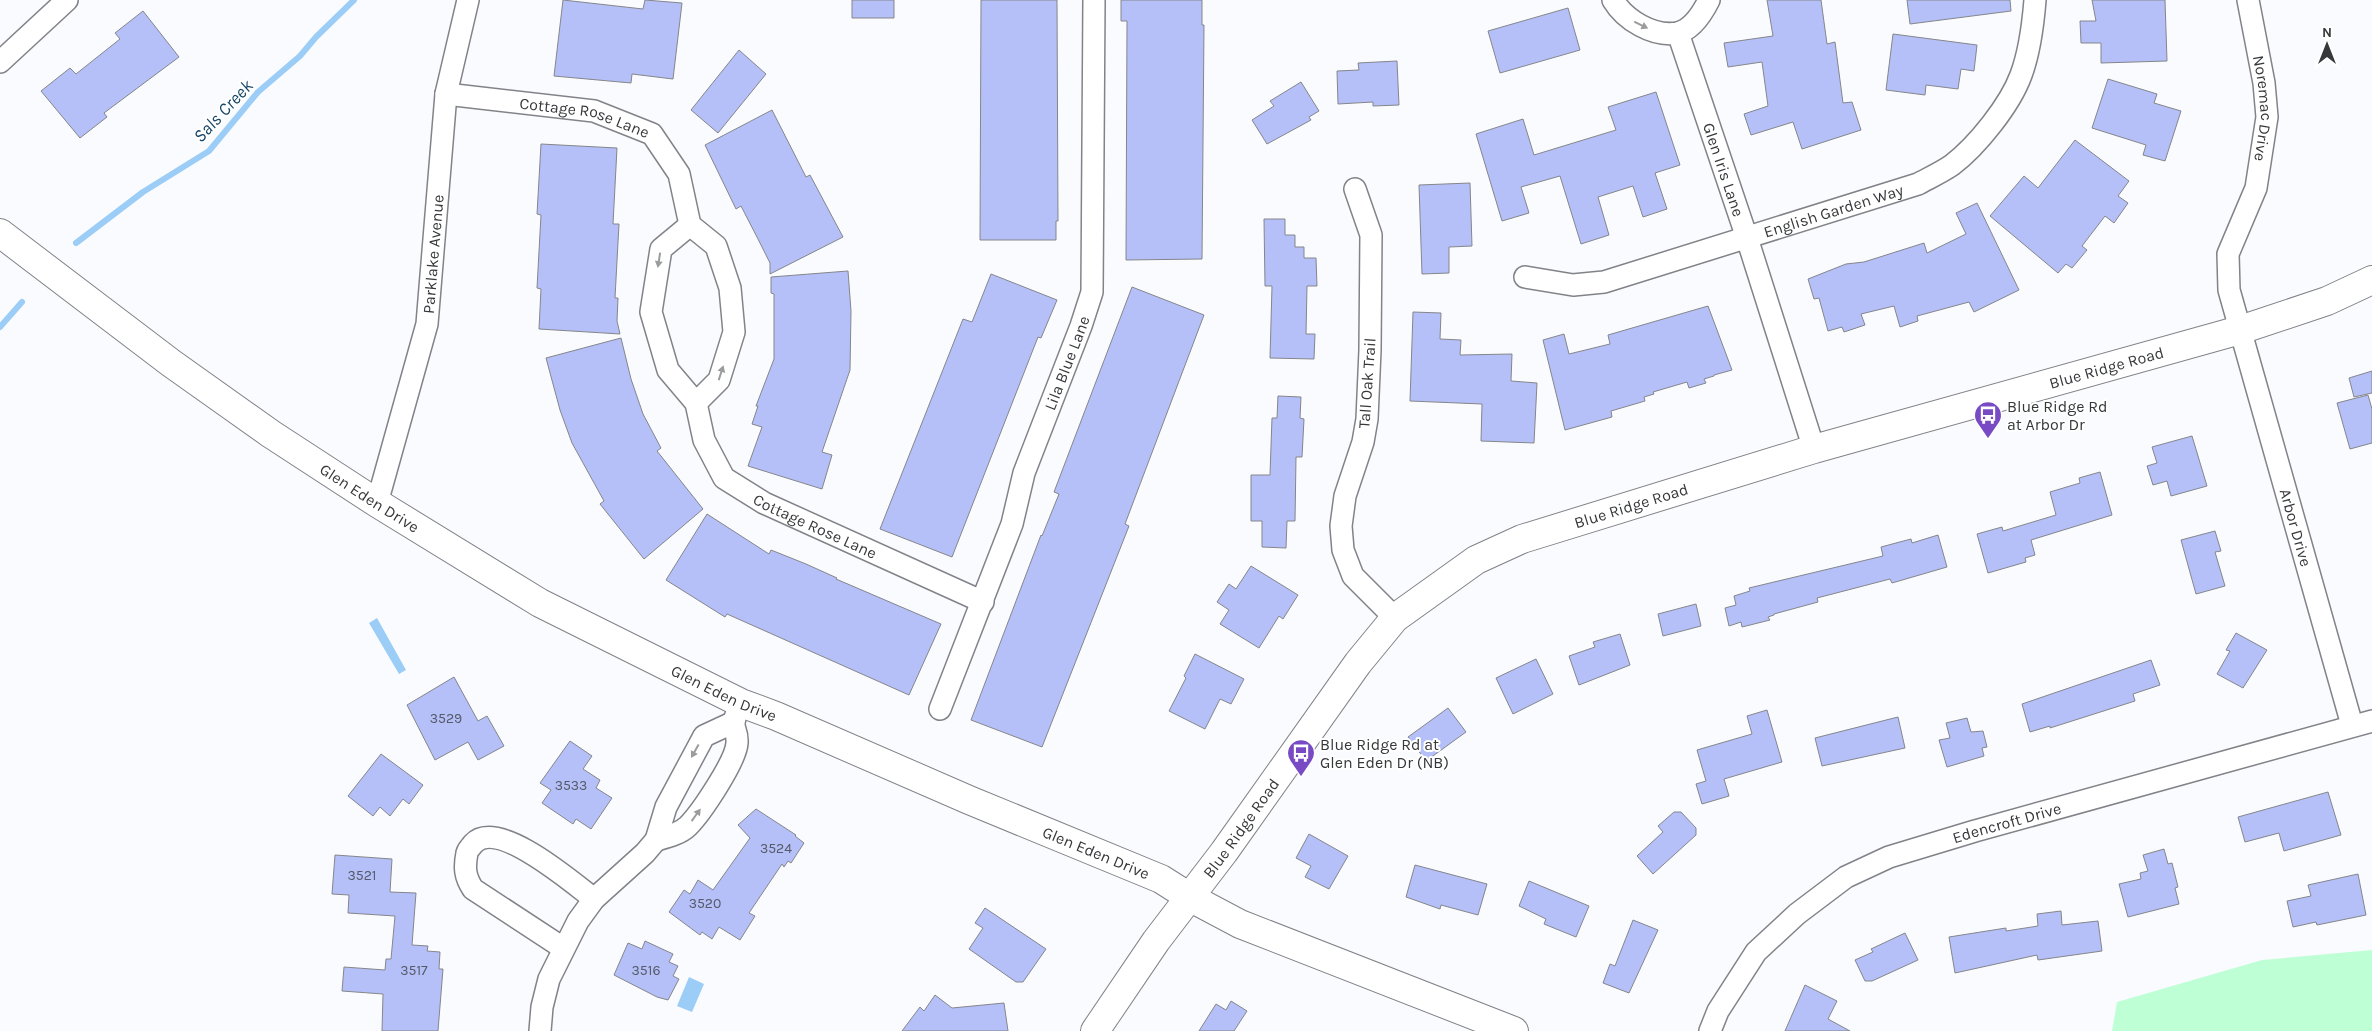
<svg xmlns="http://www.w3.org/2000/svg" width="2372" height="1031" font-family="Karla,sans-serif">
	<rect width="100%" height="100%" fill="#fafbff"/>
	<path fill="#bfffd5" d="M 2372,950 L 2372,1031 L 2112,1031 L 2117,1002 L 2262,960 Z"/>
	<path fill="#9bcdf6" d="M 377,618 L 406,670 L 399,674 L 369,623 Z
		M 689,977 L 704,984 L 692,1012 L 677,1006 Z"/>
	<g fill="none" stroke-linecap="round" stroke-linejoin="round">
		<path stroke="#9bcdf6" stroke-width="6" d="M 76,243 L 143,192 L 209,151 L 258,92 L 300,56 L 316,37 L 354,0
			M 0,327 L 22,302"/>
	</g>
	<path fill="#b4c0f7" stroke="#85868b" d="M 563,0 L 643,9 L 645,0 L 682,3 L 673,79 L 632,74 L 631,83 L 554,76 Z
		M 852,0 L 894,0 L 894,18 L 852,18 Z
		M 981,0 L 1057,0 L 1058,221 L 1056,221 L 1056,240 L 980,240 Z
		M 1121,0 L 1202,0 L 1202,25 L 1204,25 L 1202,259 L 1126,260 L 1127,21 L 1121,21 Z
		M 1767,0 L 1821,0 L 1827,44 L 1835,42 L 1843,103 L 1852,102 L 1861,130 L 1802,149 L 1793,122 L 1751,135 L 1744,114 L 1768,106 L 1762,62 L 1728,67 L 1724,43 L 1773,36 Z
		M 1907,0 L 2010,0 L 2011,11 L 1910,24 Z
		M 2092,0 L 2165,0 L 2167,61 L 2101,63 L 2101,43 L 2081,43 L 2080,21 L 2096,21 Z
		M 1568,8 L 1580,50 L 1500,73 L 1488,31 Z
		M 143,11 L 179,57 L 104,113 L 107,117 L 80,138 L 41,91 L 70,68 L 76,74 L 120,39 L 115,33 Z
		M 1893,34 L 1977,45 L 1974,71 L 1961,69 L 1958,89 L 1926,85 L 1925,95 L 1886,90 Z
		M 739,50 L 766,74 L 718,133 L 691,110 Z
		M 1397,61 L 1399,105 L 1373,106 L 1373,102 L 1338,104 L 1337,71 L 1359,70 L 1358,63 Z
		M 2108,79 L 2157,94 L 2154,103 L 2181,111 L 2165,161 L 2143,155 L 2146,145 L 2092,128 Z
		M 1301,82 L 1319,111 L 1309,117 L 1311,120 L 1267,144 L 1252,120 L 1274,106 L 1270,101 Z
		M 1656,92 L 1680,165 L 1655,173 L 1667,209 L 1643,217 L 1633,186 L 1598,197 L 1609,235 L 1581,244 L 1560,176 L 1521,187 L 1529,213 L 1502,221 L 1476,134 L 1523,119 L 1534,155 L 1616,130 L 1608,107 Z
		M 772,110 L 806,177 L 810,175 L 843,237 L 770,274 L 770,263 L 758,239 L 741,206 L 736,209 L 705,145 Z
		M 2075,140 L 2129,181 L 2118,196 L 2128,203 L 2114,223 L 2105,216 L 2082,246 L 2087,250 L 2072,268 L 2066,264 L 2058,273 L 1990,216 L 2024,176 L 2038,188 Z
		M 541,144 L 617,148 L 613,224 L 619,224 L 615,298 L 618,298 L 617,321 L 620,334 L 539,329 L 541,289 L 537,288 L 541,215 L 537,214 Z
		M 1470,183 L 1472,246 L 1449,247 L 1449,273 L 1422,274 L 1419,185 Z
		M 1977,203 L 2019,290 L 1974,312 L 1969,302 L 1917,316 L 1918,321 L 1900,327 L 1894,306 L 1861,314 L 1865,325 L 1844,332 L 1842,327 L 1828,331 L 1819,298 L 1814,299 L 1808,279 L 1846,264 L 1864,262 L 1924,243 L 1927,253 L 1966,234 L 1956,213 Z
		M 1264,219 L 1285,219 L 1285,235 L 1295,235 L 1295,247 L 1304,247 L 1304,258 L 1316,258 L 1317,286 L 1307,286 L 1306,334 L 1315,334 L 1314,359 L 1270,358 L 1272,286 L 1265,286 Z
		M 848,271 L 851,311 L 850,370 L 822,452 L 832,455 L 822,489 L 748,466 L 762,427 L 752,424 L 758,406 L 756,406 L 774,359 L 774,294 L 771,293 L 771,277 Z
		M 991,274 L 1057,300 L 1041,338 L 1038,337 L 952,557 L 880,529 L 963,319 L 972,322 Z
		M 1132,287 L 1204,315 L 1125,524 L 1129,526 L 1042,747 L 971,720 L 1041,535 L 1042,536 L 1059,494 L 1054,492 Z
		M 1708,306 L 1732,370 L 1714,375 L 1714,376 L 1704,379 L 1706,383 L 1689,388 L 1687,382 L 1653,392 L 1654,394 L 1644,397 L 1645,401 L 1611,411 L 1612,417 L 1565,430 L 1543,340 L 1564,334 L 1569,354 L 1610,344 L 1608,335 Z
		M 1413,312 L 1441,313 L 1440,339 L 1461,340 L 1460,355 L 1512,354 L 1511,381 L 1537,383 L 1534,443 L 1481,441 L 1482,404 L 1410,401 Z
		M 621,338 L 631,379 L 643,414 L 661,448 L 657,451 L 703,509 L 644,559 L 600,504 L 604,501 L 572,443 L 560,410 L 546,358 Z
		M 2372,371 L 2372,393 L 2354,397 L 2349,378 Z
		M 2368,395 L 2372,409 L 2372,443 L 2350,449 L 2337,403 Z
		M 1278,396 L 1301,397 L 1300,418 L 1304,419 L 1302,457 L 1296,457 L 1295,521 L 1287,521 L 1286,548 L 1262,547 L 1262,521 L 1251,521 L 1251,475 L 1270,475 L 1272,418 L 1277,418 Z
		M 2192,436 L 2207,486 L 2171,496 L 2167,481 L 2153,485 L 2147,466 L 2157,463 L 2152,447 Z
		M 2100,472 L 2112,515 L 2031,540 L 2035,555 L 2025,558 L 2026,562 L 1988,573 L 1977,534 L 2002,527 L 2003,531 L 2056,515 L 2050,492 L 2080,483 L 2079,478 Z
		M 707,514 L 769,554 L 771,550 L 806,564 L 837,578 L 836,579 L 941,624 L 909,695 L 727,614 L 725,617 L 666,580 Z
		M 2215,531 L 2221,551 L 2215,552 L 2225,586 L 2196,594 L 2181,540 Z
		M 1938,535 L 1947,567 L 1892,583 L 1890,579 L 1817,598 L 1818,602 L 1774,614 L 1774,615 L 1768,617 L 1770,620 L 1742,627 L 1741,622 L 1729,626 L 1725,608 L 1736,605 L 1734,596 L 1750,591 L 1749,588 L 1883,556 L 1881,547 L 1911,539 L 1912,543 Z
		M 1251,566 L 1298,595 L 1283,619 L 1279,616 L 1259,648 L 1220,624 L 1229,610 L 1217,602 L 1229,584 L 1236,589 Z
		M 1696,604 L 1701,626 L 1663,636 L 1658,614 Z
		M 2236,633 L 2267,650 L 2243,688 L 2217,674 L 2230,651 L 2226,650 Z
		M 1620,634 L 1630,665 L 1579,685 L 1569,656 L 1595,647 L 1593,642 Z
		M 1195,654 L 1244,679 L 1231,704 L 1220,699 L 1205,729 L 1169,711 L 1186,678 L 1184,676 Z
		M 1536,659 L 1553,694 L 1513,714 L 1496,678 Z
		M 2151,660 L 2160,685 L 2133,694 L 2135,701 L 2050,728 L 2050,726 L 2030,732 L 2022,704 Z
		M 454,677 L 478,721 L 487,716 L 504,746 L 478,760 L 468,742 L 435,760 L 407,705 Z
		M 1448,708 L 1466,732 L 1426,761 L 1408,737 Z
		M 1767,710 L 1782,762 L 1724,779 L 1729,796 L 1702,804 L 1696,784 L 1706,781 L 1697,750 L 1752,734 L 1747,716 Z
		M 1898,717 L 1905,748 L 1822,766 L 1815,738 Z
		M 1967,718 L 1971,732 L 1983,731 L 1987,747 L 1982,748 L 1984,756 L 1947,767 L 1939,740 L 1950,738 L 1946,723 Z
		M 570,741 L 592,756 L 583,769 L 600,780 L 596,788 L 612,798 L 591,829 L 576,819 L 573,824 L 542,803 L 551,790 L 540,783 Z
		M 381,754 L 423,785 L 409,804 L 403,799 L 390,816 L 380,807 L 373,816 L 348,796 Z
		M 2328,792 L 2341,835 L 2284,851 L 2279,833 L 2245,842 L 2238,817 Z
		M 756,809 L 796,835 L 795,836 L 804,843 L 791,863 L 788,861 L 784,867 L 782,864 L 749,913 L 755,916 L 740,940 L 719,927 L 712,939 L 702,932 L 700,935 L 669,912 L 684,890 L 690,894 L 698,880 L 713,890 L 750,838 L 738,825 Z
		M 1674,812 L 1681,812 L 1696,828 L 1696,835 L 1653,874 L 1637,856 L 1663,832 L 1658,826 Z
		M 1309,834 L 1348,856 L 1329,889 L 1305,877 L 1311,866 L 1296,858 Z
		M 2164,849 L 2168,864 L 2172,863 L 2178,887 L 2175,888 L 2179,904 L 2128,917 L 2119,884 L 2141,879 L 2140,873 L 2148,871 L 2143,855 Z
		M 335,855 L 392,859 L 390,892 L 416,893 L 412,945 L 428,946 L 427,951 L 440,952 L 439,969 L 443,969 L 438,1031 L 382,1031 L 383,994 L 342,991 L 344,967 L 385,970 L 386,959 L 391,959 L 395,916 L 348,913 L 349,895 L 332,894 Z
		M 1415,865 L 1487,884 L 1478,915 L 1441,905 L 1440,909 L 1406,897 Z
		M 2358,874 L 2366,915 L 2317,925 L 2316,922 L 2293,927 L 2287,901 L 2311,896 L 2308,885 Z
		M 1529,881 L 1589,906 L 1576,937 L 1544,924 L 1546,919 L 1519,906 Z
		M 985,908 L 1046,949 L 1023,982 L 1016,982 L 969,949 L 983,928 L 975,923 Z
		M 2061,911 L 2062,925 L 2098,921 L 2102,951 L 2038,960 L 2037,955 L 1955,973 L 1949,937 L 2006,928 L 2006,931 L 2038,926 L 2037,914 Z
		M 1633,920 L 1658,930 L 1629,993 L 1603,983 L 1610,964 L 1615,966 Z
		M 1905,933 L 1918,960 L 1872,981 L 1865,981 L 1855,960 L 1873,952 L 1871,949 Z
		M 645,941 L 673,954 L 669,962 L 678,966 L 673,976 L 679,979 L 668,1000 L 657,997 L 614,975 L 628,943 L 642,949 Z
		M 1805,985 L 1837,1001 L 1828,1019 L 1850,1031 L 1785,1031 Z
		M 935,995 L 952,1008 L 1004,1003 L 1008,1031 L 902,1031 L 920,1007 L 924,1011 Z
		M 1231,1001 L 1247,1011 L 1234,1031 L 1199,1031 L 1216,1004 L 1226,1010 Z"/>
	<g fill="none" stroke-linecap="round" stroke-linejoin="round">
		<g stroke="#828388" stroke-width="24">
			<g id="street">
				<path d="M 1613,0 C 1625,20 1653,37 1677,33 C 1692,30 1703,12 1709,0"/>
				<path id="s1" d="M 2248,0 L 2264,83 L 2267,117 L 2256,188 L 2228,254 L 2229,290 L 2352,725"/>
				<path id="s2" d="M 1678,33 L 1747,238 L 1814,449"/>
				<path d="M 0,62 L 67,0"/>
				<path id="s3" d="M 446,94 L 594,111 L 652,134 L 679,174 L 690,225 L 716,246 L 730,288 L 734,332 L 719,380 L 696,403 L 668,370 L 651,312 L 661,249 L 690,225"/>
				<path d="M 1355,189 L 1371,235 L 1370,350 L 1367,419 L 1363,442 L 1345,496 L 1341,526 L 1343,550 L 1353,576 L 1395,618"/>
				<path id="s4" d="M 1525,277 L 1573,285 L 1604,282 L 1918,184 C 1929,178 1942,172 1952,165 C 1977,146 2010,105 2021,75 C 2030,51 2033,25 2035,0"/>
				<path id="s5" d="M 696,403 L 704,440 L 724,478 L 764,503 L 983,602"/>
				<path id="s6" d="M 377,503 L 427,324 L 446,94 L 468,0"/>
				<path id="s7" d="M 940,709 L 1012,524 L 1024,473 L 1081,326 L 1092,292 L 1094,0"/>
				<path d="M 656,840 C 667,837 680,834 688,826 C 701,813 736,761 737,743 C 738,726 729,731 738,710"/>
				<path d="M 563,948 L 473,889 C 465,877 464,868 467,853 C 468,849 471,847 473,844 C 497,817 573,883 594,899"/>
				<path d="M 540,1031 L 542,1007 L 549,979 L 578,921 L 594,899 L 645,853 L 656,840 L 666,807 L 704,736 L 732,723"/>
				<path id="s8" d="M 1710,1031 L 1718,1011 L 1756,952 L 1797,914 L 1846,877 L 1889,857 L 1975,831 L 2372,721"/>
			</g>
		</g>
		<g stroke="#828388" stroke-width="30">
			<g id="secondary">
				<path id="s9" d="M 0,233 L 171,363 L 271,434 L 377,503 L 540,603 L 741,703 L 776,716 L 969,800 L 1161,879 L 1191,898 L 1240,924 L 1514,1031"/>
				<path id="s10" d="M 1095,1031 L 1156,941 L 1224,852 L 1358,663 L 1395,618 L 1476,560 L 1522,539 L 1814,449 L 2240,330 L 2327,301 L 2372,280"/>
			</g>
		</g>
		<use href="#street" stroke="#fff" stroke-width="21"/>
		<use href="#secondary" stroke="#fff" stroke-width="28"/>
	</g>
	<defs><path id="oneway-solid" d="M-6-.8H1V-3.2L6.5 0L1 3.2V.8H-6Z" transform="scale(1.25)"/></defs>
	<g fill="#9b9c9c">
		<use href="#oneway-solid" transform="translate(1641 25) rotate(26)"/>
		<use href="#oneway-solid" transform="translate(659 260) rotate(99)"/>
		<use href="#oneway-solid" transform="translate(721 373) rotate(-72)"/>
		<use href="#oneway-solid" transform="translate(695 751) rotate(119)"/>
		<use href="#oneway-solid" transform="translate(696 815) rotate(-54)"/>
	</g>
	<defs>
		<g id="bus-pin" transform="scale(1.4375)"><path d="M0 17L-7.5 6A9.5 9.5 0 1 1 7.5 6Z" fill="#784bc4" stroke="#fff"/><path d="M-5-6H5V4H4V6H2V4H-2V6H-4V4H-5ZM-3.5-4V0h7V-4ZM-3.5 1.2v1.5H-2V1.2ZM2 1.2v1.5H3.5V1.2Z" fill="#fff"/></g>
	</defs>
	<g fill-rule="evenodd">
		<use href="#bus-pin" x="1988" y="415"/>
		<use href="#bus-pin" x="1301" y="753"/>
	</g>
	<g text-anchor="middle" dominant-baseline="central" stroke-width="4" stroke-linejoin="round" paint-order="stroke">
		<g font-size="14" fill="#565a69">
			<text x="446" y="718">3529</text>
			<text x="571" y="785">3533</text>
			<text x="776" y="848">3524</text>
			<text x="362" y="875">3521</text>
			<text x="705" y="903">3520</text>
			<text x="414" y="970">3517</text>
			<text x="646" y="970">3516</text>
		</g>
		<g font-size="16" fill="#37383a" stroke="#fff">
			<text stroke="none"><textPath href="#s1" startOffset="110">Noremac Drive</textPath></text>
			<text stroke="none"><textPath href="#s3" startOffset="141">Cottage Rose Lane</textPath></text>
			<text stroke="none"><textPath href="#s2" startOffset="144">Glen Iris Lane</textPath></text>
			<text stroke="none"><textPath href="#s4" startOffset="320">English Garden Way</textPath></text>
			<text stroke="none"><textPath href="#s6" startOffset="256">Parklake Avenue</textPath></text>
			<text stroke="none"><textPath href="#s7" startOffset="369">Lila Blue Lane</textPath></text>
			<text stroke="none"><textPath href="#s10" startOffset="1270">Blue Ridge Road</textPath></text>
			<text transform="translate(1367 383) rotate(-86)">Tall Oak Trail</text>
			<text stroke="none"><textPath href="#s9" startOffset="455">Glen Eden Drive</textPath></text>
			<text stroke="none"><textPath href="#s10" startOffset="775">Blue Ridge Road</textPath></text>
			<text stroke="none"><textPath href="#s5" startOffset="184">Cottage Rose Lane</textPath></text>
			<text stroke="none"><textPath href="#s1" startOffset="545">Arbor Drive</textPath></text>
			<text stroke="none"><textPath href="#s9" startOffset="860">Glen Eden Drive</textPath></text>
			<text stroke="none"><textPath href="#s8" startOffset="379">Edencroft Drive</textPath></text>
			<text stroke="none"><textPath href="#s10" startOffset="250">Blue Ridge Road</textPath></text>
			<text stroke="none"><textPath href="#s9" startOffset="1265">Glen Eden Drive</textPath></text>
		</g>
		<g font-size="16" fill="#37383a" stroke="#fff" text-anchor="start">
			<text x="2007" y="406">Blue Ridge Rd<tspan x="2007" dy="18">at Arbor Dr</tspan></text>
			<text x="1320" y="744">Blue Ridge Rd at<tspan x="1320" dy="18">Glen Eden Dr (NB)</tspan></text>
		</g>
		<g font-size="18" font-style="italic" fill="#164667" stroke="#fff">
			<text transform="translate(223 111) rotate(-47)">Sals Creek</text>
		</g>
	</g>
	<g transform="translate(2327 45)" stroke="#ffffff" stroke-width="4" paint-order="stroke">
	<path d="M0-4L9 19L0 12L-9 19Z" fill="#37383a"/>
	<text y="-8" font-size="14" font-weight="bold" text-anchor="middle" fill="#37383a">N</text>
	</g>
</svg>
